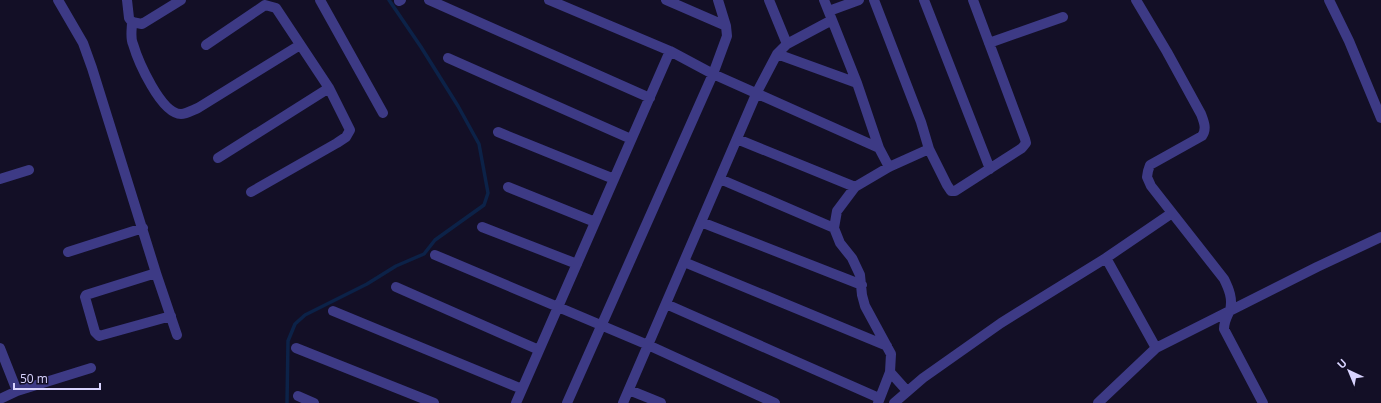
<svg xmlns="http://www.w3.org/2000/svg" width="1381" height="403" font-family="'Open Sans',sans-serif">
	<rect width="100%" height="100%" fill="#130f26"/>
	<g fill="none" stroke-linecap="round" stroke-linejoin="round">
		<path stroke="#0c2248" stroke-width="3.5" d="M 287,403 L 288,341 L 295,324 L 305,315 L 367,284 L 396,266 L 424,254 L 435,240 L 484,205 L 488,193 L 479,144 L 458,106 L 421,47 L 389,0"/>
		<path stroke="#3d3a85" stroke-width="10" d="M 58,0 L 83,43 L 92,68 L 156,273 L 177,335
			M 127,0 L 129,18 L 132,22 L 142,24 L 181,0
			M 320,0 L 383,113
			M 429,0 L 650,98
			M 549,0 L 670,51 L 713,74 L 879,148
			M 666,0 L 726,26
			M 769,0 L 787,44
			M 874,0 L 921,122 L 929,149 L 889,167 L 855,187 L 837,211 L 834,228 L 840,243 L 852,258 L 860,275 L 862,295 L 865,306 L 891,354 L 890,372 L 878,403
			M 924,0 L 990,169
			M 1136,0 L 1167,52 L 1201,114 C 1204,122 1207,129 1202,136 L 1150,165 L 1148,171 L 1147,177 L 1151,186 L 1224,279 C 1229,289 1233,299 1230,310 C 1227,317 1224,321 1224,329 L 1263,403
			M 1329,0 L 1349,41 L 1381,118
			M 399,1 L 401,0
			M 829,11 L 859,0
			M 832,20 L 857,83 L 879,148 L 889,167
			M 132,22 C 132,29 130,38 133,44 C 138,61 161,114 181,114 C 186,114 193,110 198,108 L 300,45
			M 989,43 L 1063,17
			M 206,45 L 265,5 L 276,8 L 329,88 L 350,130 L 346,137 L 337,143 L 251,192
			M 777,54 L 857,83
			M 448,58 L 631,139
			M 498,132 L 614,179
			M 737,139 L 855,187
			M 929,149 L 947,185 L 951,191 L 955,191 L 1022,148 L 1026,143 L 1025,139 L 973,0
			M 218,158 L 329,88
			M 0,179 L 29,170
			M 720,179 L 834,228
			M 508,187 L 595,222
			M 701,222 L 862,285
			M 482,227 L 577,264
			M 68,252 L 143,228
			M 435,255 L 648,345 L 775,403
			M 1106,258 L 1156,348
			M 684,262 L 887,346
			M 156,273 L 86,295 L 85,297 L 95,332 L 99,336 L 171,316
			M 396,287 L 539,350
			M 666,304 L 879,398
			M 333,311 L 522,389
			M 0,348 L 17,391
			M 296,348 L 434,403
			M 890,372 L 907,391
			M 629,390 L 661,403
			M 298,396 L 314,403
			M 0,399 L 17,391 L 91,368
			M 516,403 L 670,51
			M 567,403 L 713,74 L 727,36 L 726,26 L 718,0
			M 623,403 L 757,92 L 777,54 L 787,44 L 832,20 L 824,0
			M 894,403 L 923,378 L 1001,323 L 1106,258 L 1172,213
			M 1098,403 L 1156,348 L 1317,267 L 1381,237"/>
	</g>
	<g transform="translate(1349 371) rotate(316)" stroke="#130f26" stroke-width="3" paint-order="stroke">
	<path d="M0-3L7 15L0 10L-7 15Z" fill="#d9d4ff"/>
	<text y="-6" font-size="11" font-weight="bold" text-anchor="middle" fill="#d9d4ff">U</text>
	</g>
	<path d="M14 383v6h86v-6" fill="none" stroke="#d9d4ff" stroke-width="2"/>
	<text x="20" y="383" font-size="12" fill="#d9d4ff" stroke="#130f26" stroke-width="3" paint-order="stroke">50 m</text>
</svg>
